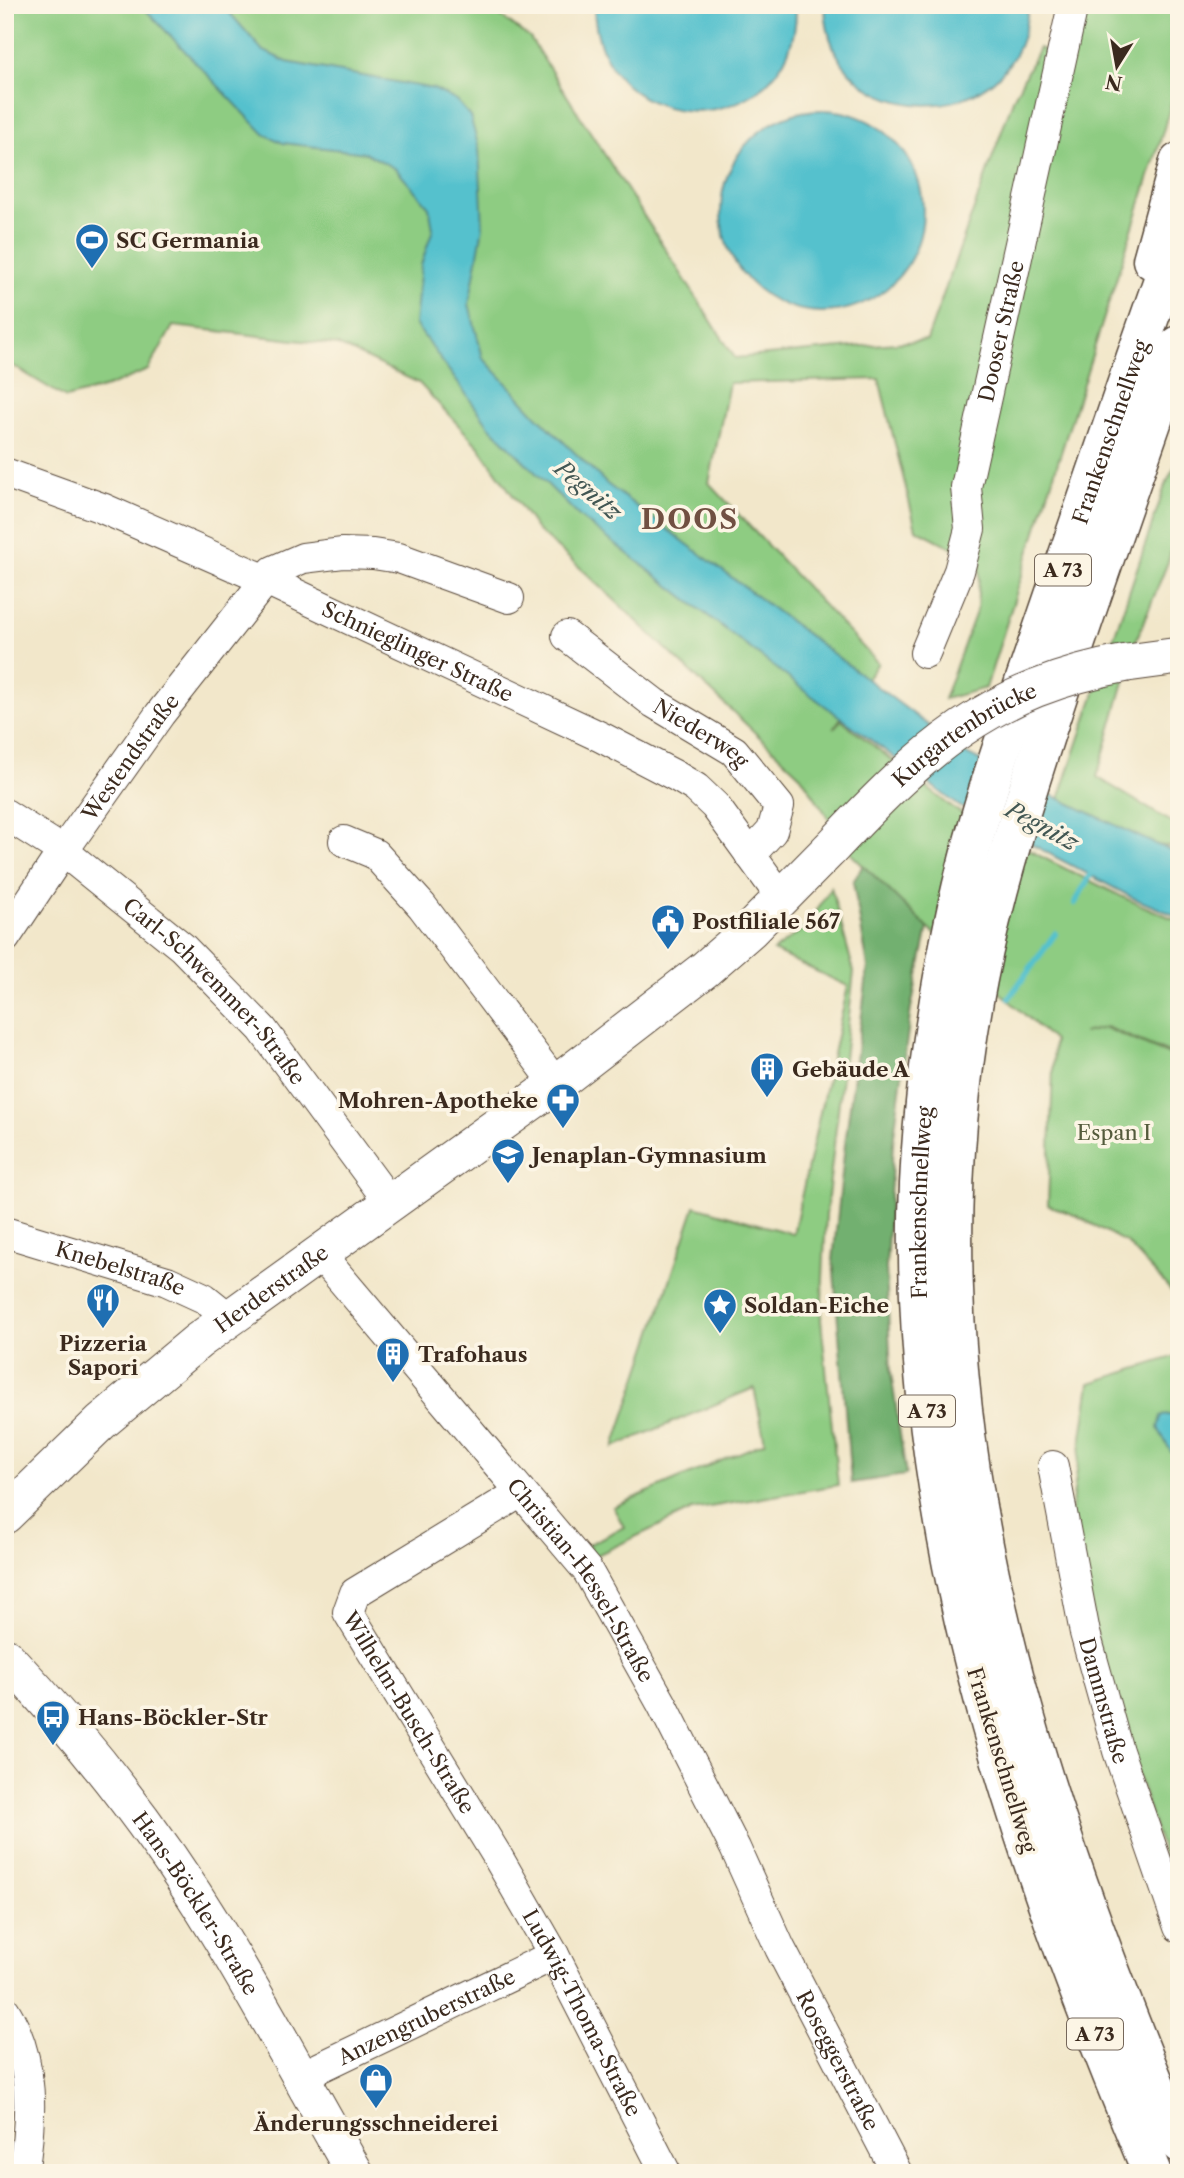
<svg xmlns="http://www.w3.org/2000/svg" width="1184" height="2178" font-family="'Libre Caslon Text',serif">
	<rect width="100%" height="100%" fill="#fcf5e5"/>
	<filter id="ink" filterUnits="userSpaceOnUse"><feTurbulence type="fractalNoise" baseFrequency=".0143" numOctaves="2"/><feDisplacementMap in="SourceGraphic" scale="14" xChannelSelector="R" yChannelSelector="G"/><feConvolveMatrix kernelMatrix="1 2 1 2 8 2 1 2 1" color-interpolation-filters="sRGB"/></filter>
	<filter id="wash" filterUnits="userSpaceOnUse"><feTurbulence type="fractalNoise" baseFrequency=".00686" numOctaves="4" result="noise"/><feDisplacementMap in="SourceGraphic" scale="28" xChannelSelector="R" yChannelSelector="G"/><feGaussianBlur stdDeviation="1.57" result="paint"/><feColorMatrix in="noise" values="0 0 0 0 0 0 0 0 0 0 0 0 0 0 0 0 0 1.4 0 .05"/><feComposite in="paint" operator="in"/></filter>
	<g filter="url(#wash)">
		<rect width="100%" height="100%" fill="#f2e7ca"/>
		<path fill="#8ecc82" stroke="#647b50" stroke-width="2" d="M 5,5 L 485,5 L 530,38 L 735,358 L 927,340 L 1014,97 L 1039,48 L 1071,61 L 1082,5 L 1179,5 L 1179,77 L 1159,145 L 986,688 L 944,699 L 977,609 L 980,562 L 916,529 L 879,379 L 729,383 L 709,483 L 878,663 L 834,728 L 841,720 L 954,809 L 1042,857 L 1129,900 L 1179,921 L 1179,1057 L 1106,1027 L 1083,1033 L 1105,1028 L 1179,1059 L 1179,1308 L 1178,1298 L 1127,1243 L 1077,1216 L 1048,1205 L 1054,1041 L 928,928 L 854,857 L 801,776 L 586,573 L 537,530 L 479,447 L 419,383 L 338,345 L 173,326 L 148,370 L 107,387 L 66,398 L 5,361 Z
			M 1179,458 L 1179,531 L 1176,532 L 1168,562 L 1135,643 L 1097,777 L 1179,827 L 1179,847 L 1154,845 L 1059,799 L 1165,486 Z
			M 831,887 L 854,972 L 826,1214 L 821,1320 L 838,1485 L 692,1510 L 595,1556 L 587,1545 L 624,1527 L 613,1507 L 765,1442 L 754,1388 L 614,1447 L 695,1206 L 793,1234 L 848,986 L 773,951 L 808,925 Z
			M 1179,1355 L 1179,1903 L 1103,1668 L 1071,1511 L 1090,1383 Z"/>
		<path fill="#72b070" stroke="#566d47" stroke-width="2" d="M 863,865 L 928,928 L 911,1008 L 893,1143 L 886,1268 L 891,1373 L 906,1475 L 851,1483 L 833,1260 L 845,1144 L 868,967 L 853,882 Z"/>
		<path fill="#54c1cd" stroke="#487676" stroke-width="2" d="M 141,5 L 223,5 L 262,50 L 287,62 L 434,89 L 457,101 L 470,116 L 479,148 L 483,227 L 469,304 L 483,358 L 537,416 L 607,484 L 968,755 L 1155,844 L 1179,853 L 1179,917 L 1133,898 L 959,806 L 808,693 L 580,517 L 490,427 L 415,324 L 421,265 L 433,229 L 429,207 L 396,169 L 366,153 L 283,143 L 264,134 Z
			M 594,5 L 796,5 C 800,142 597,150 594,5 Z
			M 825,5 L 1028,5 C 1022,140 827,136 825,5 Z
			M721 211a101 101 0 1 1 202 0a101 101 0 1 1-202 0Z
			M 1179,1414 L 1179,1460 L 1171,1452 L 1158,1428 L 1161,1416 Z"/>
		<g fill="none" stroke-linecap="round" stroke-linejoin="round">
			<path stroke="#54c1cd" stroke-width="6" d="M 1075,903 L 1094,868
				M 1009,998 L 1055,934"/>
		</g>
	</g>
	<g filter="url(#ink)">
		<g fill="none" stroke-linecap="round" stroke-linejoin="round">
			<g stroke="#564638" stroke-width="32">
				<g id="minor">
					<path id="s1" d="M 5,473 L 102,508 L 266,580 L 601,737 L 676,776 L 696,788 L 715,806 L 781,897"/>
					<path id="s2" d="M 567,636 L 654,703 L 734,751 L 779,806 L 772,831 L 750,855"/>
					<path id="s3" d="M 925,653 L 959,571 L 970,529 L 966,487 L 1073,5"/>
					<path id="s4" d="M 5,814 L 63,851 L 182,947 L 262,1029 L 390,1203"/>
					<path d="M 344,841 L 375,854 L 422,906 L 556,1084"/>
					<path id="s5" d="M 5,938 L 63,851 L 160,714 L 273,571 L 303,558 L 343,553 L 373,554 L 399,558 L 509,598"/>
					<path id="s6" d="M 5,1232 L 167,1281 L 204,1298 L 229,1318"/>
					<path id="s7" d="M 319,1253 L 587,1570 L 662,1704 L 735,1848 L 780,1948 L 897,2173"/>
					<path id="s8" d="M 1053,1466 L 1085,1633 L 1118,1751 L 1179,1927"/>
					<path id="s9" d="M 521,1492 L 355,1593 L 348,1612 L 496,1854 L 554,1955 L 666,2173"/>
					<path d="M 5,2011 C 35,2060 32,2118 23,2173"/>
					<path id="s10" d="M 300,2077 L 554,1955"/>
				</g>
			</g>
			<g stroke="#564638" stroke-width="39">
				<g id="major">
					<path d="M 1127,663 L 1179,656"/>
					<path id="s11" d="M 5,1515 L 101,1422 L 198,1341 L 556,1084 L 704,970 L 750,930 L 830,849"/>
					<path id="s12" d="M 5,1656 C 85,1741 157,1833 218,1933 C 266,2012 309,2093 355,2173"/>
				</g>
			</g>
			<g stroke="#564638" stroke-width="41">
				<g id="highway">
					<path d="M 1152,260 L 1179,162"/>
					<path d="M 1179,345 C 1137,466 1094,587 1054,708 C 1025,797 996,887 978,979 C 898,1391 1023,1767 1179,2143"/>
					<path id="s13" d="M 1152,2173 C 1030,1881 922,1578 918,1258 C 916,1143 931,1028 955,916 C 976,814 1013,715 1047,616 C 1090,489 1134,361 1179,234"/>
				</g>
			</g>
			<use href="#minor" stroke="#fff" stroke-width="30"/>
			<use href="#major" stroke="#fff" stroke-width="37"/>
			<use href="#highway" stroke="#fff" stroke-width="38"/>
			<g stroke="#564638" stroke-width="39" stroke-linecap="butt">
				<g id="major-bridge">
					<path id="s14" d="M 830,849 C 923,750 989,688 1127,663"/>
				</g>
			</g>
			<use href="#major-bridge" stroke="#fff" stroke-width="37"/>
		</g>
	</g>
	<defs>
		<g id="stadium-pin" transform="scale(1.75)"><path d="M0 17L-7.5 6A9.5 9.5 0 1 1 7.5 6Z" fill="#1f6fb2" stroke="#fcf5e5"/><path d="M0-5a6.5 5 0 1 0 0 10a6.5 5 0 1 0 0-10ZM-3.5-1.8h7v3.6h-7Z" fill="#fff"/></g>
		<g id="civic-pin" transform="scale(1.75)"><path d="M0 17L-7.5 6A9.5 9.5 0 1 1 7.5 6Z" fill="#1f6fb2" stroke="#fcf5e5"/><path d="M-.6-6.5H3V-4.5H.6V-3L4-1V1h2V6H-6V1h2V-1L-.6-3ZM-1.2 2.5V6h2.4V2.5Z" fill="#fff"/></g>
		<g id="building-pin" transform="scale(1.75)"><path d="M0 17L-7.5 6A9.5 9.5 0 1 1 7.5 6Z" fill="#1f6fb2" stroke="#fcf5e5"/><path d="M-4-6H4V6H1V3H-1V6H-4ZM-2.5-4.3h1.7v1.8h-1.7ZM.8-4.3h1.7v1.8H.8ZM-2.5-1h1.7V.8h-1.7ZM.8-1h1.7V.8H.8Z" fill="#fff"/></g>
		<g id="pharmacy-pin" transform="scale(1.75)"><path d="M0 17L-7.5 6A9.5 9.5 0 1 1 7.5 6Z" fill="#1f6fb2" stroke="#fcf5e5"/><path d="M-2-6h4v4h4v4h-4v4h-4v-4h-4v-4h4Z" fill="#fff"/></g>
		<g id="school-pin" transform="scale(1.75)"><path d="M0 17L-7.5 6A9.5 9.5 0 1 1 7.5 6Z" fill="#1f6fb2" stroke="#fcf5e5"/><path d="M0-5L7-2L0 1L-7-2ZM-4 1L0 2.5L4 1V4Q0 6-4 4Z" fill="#fff"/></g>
		<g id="restaurant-pin" transform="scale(1.75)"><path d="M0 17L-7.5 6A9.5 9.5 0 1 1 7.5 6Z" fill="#1f6fb2" stroke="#fcf5e5"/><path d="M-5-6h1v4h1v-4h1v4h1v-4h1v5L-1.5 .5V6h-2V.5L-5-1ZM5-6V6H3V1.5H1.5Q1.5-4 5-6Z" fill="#fff"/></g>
		<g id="sight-pin" transform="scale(1.75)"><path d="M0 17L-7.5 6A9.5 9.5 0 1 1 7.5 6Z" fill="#1f6fb2" stroke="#fcf5e5"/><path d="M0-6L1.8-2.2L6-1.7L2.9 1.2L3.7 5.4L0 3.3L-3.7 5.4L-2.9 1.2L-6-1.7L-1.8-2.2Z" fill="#fff"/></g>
		<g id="bus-pin" transform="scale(1.75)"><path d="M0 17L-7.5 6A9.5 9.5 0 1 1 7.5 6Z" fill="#1f6fb2" stroke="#fcf5e5"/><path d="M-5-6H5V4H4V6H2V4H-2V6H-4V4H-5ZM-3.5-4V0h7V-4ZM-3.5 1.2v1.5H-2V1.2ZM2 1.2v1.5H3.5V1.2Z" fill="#fff"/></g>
		<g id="shop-pin" transform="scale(1.75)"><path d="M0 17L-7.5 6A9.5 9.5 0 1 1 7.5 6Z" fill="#1f6fb2" stroke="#fcf5e5"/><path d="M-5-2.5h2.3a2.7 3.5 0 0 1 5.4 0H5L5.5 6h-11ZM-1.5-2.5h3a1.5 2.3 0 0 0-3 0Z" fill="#fff"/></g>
	</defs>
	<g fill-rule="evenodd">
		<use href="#stadium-pin" x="92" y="240"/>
		<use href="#civic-pin" x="668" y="921"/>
		<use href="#building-pin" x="767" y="1069"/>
		<use href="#pharmacy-pin" x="563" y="1100"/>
		<use href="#school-pin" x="508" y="1155"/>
		<use href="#restaurant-pin" x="103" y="1300"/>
		<use href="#sight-pin" x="720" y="1305"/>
		<use href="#building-pin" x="393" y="1354"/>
		<use href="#bus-pin" x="53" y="1717"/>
		<use href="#shop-pin" x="376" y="2080"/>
	</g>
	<g text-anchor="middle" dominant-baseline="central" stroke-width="7" stroke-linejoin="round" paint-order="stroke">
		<g fill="#fcf5e5" stroke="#75675a" stroke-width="2">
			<rect x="1035" y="554.5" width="56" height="31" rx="5"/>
			<rect x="899" y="1395.5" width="56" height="31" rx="5"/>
			<rect x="1067" y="2018.5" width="56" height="31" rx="5"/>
		</g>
		<g font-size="19" font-weight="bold" fill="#3b2a1e">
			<text x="1063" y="570">A 73</text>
			<text x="927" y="1411">A 73</text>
			<text x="1095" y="2034">A 73</text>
		</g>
		<g font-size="21" font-weight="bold" fill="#3b2a1e" stroke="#fcf5e5" text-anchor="start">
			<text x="116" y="240">SC Germania</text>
			<text x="692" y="921">Postfiliale 567</text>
			<text x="792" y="1069">Gebäude A</text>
			<text x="538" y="1100" text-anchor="end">Mohren-Apotheke</text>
			<text x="532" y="1155">Jenaplan-Gymnasium</text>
			<text x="744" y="1305">Soldan-Eiche</text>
			<text x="103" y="1343" text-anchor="middle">Pizzeria<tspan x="103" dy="24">Sapori</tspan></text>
			<text x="418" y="1354">Trafohaus</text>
			<text x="78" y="1717">Hans-Böckler-Str</text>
			<text x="376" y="2123" text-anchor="middle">Änderungsschneiderei</text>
		</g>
		<g font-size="21" fill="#3b2a1e" stroke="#fcf5e5">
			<text stroke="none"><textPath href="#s3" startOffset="334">Dooser Straße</textPath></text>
			<text stroke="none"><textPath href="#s13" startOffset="1804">Frankenschnellweg</textPath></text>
			<text stroke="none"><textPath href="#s1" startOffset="450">Schnieglinger Straße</textPath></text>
			<text stroke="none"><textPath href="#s2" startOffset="166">Niederweg</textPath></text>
			<text stroke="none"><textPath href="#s14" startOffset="178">Kurgartenbrücke</textPath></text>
			<text stroke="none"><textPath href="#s5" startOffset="220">Westendstraße</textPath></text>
			<text stroke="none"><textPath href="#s4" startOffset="276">Carl-Schwemmer-Straße</textPath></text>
			<text stroke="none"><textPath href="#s13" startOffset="1006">Frankenschnellweg</textPath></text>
			<text stroke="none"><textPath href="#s6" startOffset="121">Knebelstraße</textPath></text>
			<text stroke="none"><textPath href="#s11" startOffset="350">Herderstraße</textPath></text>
			<text stroke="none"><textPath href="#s7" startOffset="420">Christian-Hessel-Straße</textPath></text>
			<text stroke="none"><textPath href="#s8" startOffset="240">Dammstraße</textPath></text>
			<text stroke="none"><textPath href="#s9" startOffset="332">Wilhelm-Busch-Straße</textPath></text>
			<text transform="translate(1002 1760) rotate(73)">Frankenschnellweg</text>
			<text stroke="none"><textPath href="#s12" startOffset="313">Hans-Böckler-Straße</textPath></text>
			<text stroke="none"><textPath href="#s9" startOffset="679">Ludwig-Thoma-Straße</textPath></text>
			<text stroke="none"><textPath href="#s10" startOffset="140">Anzengruberstraße</textPath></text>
			<text stroke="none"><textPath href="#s7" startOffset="966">Roseggerstraße</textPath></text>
		</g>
		<g font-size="21" fill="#545b3c" stroke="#fcf5e5">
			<text x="1114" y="1132">Espan I</text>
		</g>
		<g font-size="23" font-style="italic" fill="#425753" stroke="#fcf5e5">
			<text transform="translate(588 490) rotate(40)">Pegnitz</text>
			<text transform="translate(1042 826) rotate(28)">Pegnitz</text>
		</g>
		<g font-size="28" font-weight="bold" letter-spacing="2" fill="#715042" stroke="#fcf5e5">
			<text x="690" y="519">DOOS</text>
		</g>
	</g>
	<rect width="1184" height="2178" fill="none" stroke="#fcf5e5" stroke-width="28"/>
	<g transform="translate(1117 66) rotate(191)" stroke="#fcf5e5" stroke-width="5" paint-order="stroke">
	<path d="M0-5L12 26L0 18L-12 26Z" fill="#3b2a1e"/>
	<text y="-10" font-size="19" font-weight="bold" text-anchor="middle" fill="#3b2a1e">N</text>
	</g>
</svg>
